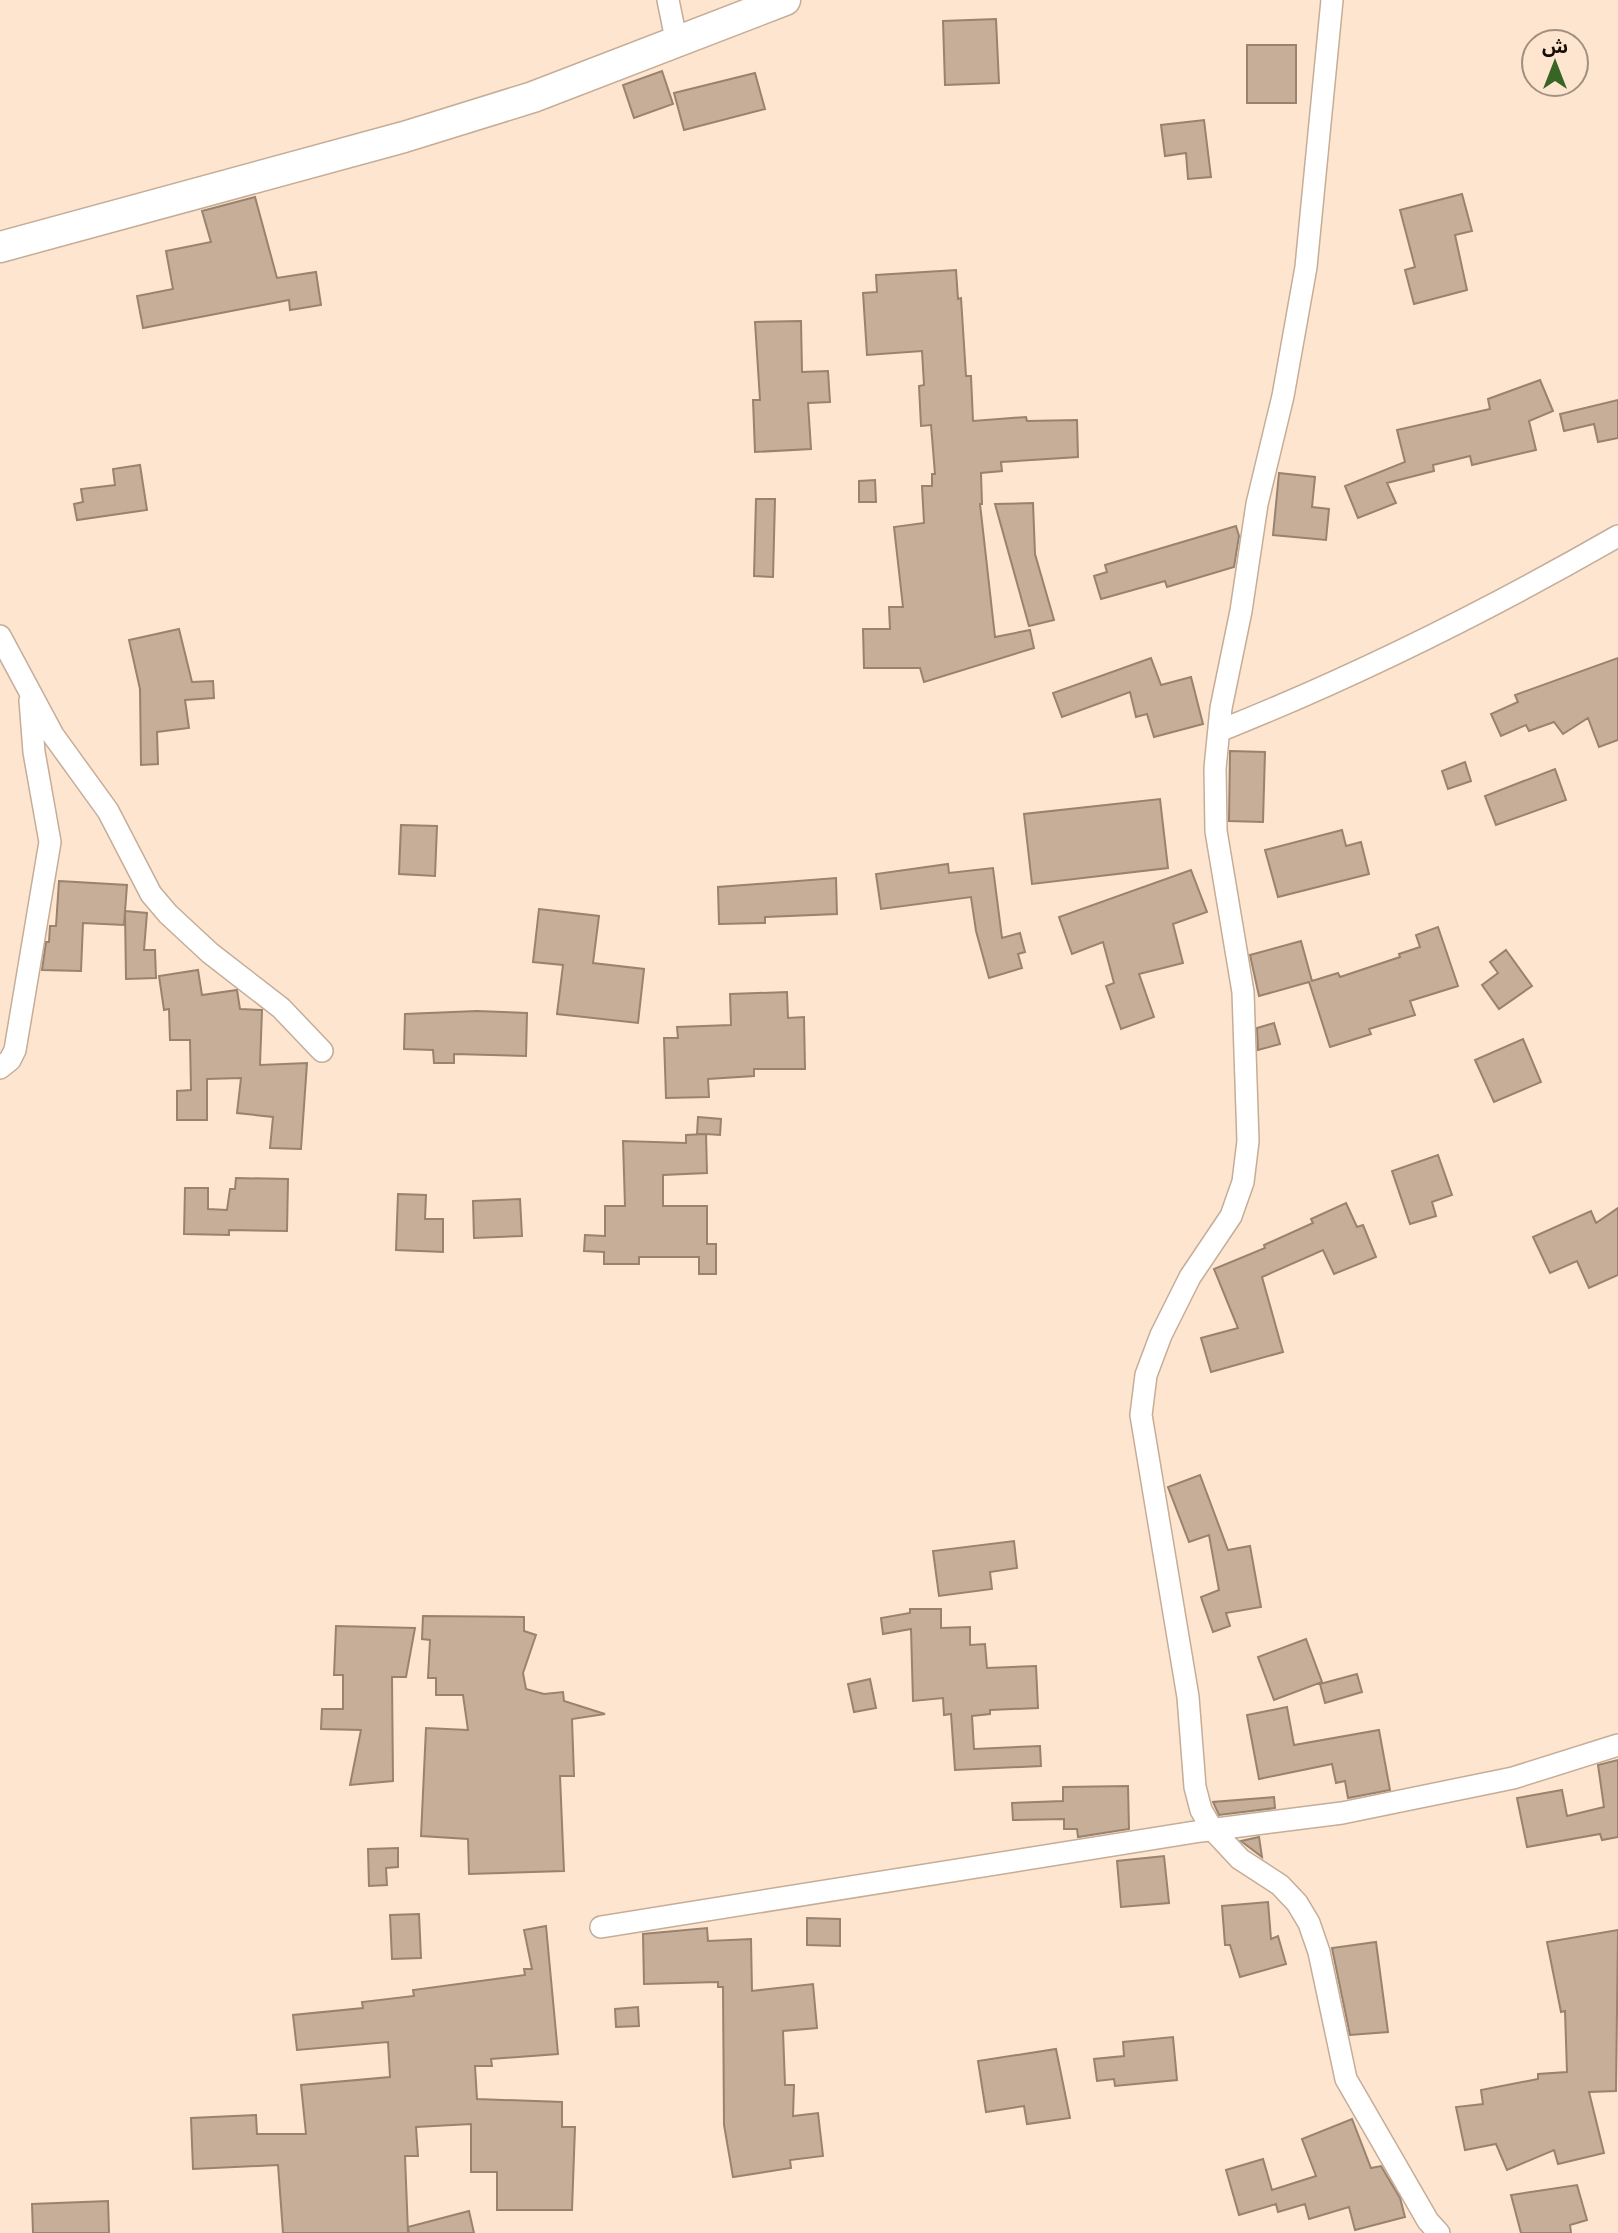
<svg xmlns="http://www.w3.org/2000/svg" width="1618" height="2233" font-family="Roboto,'Noto Sans Arabic',sans-serif">
	<rect width="100%" height="100%" fill="#fee5cf"/>
	<path fill="#c6ae99" stroke="#99836e" stroke-width="2" d="M 996,19 L 999,83 L 945,85 L 943,21 Z
		M 1247,45 L 1296,45 L 1296,103 L 1247,103 Z
		M 662,71 L 673,104 L 634,118 L 623,85 Z
		M 755,73 L 765,109 L 684,130 L 674,93 Z
		M 1204,120 L 1211,177 L 1188,179 L 1186,153 L 1165,156 L 1161,125 Z
		M 1462,194 L 1472,231 L 1455,235 L 1467,290 L 1414,304 L 1405,270 L 1415,267 L 1400,210 Z
		M 255,197 L 277,278 L 316,272 L 321,305 L 290,310 L 289,300 L 143,328 L 137,296 L 173,289 L 166,251 L 211,242 L 202,211 Z
		M 956,270 L 958,299 L 961,298 L 966,376 L 971,376 L 973,421 L 1026,417 L 1027,421 L 1077,420 L 1078,457 L 1001,462 L 1002,471 L 981,473 L 982,504 L 980,504 L 995,637 L 1030,630 L 1034,648 L 924,682 L 920,668 L 864,668 L 863,629 L 890,629 L 889,607 L 903,607 L 894,527 L 924,523 L 922,486 L 932,486 L 932,474 L 935,474 L 931,425 L 921,426 L 919,386 L 924,385 L 922,351 L 867,355 L 863,293 L 877,292 L 876,275 Z
		M 801,321 L 802,372 L 828,371 L 830,402 L 808,403 L 811,449 L 755,452 L 753,400 L 760,400 L 755,322 Z
		M 1540,380 L 1553,411 L 1529,421 L 1536,450 L 1472,465 L 1470,456 L 1433,465 L 1434,471 L 1387,483 L 1396,503 L 1358,518 L 1345,486 L 1405,462 L 1397,430 L 1490,409 L 1488,399 Z
		M 1618,400 L 1618,438 L 1598,442 L 1594,424 L 1564,431 L 1560,414 Z
		M 140,465 L 147,510 L 77,520 L 74,504 L 83,502 L 81,489 L 115,485 L 113,469 Z
		M 1279,473 L 1315,477 L 1312,507 L 1329,509 L 1326,540 L 1273,535 Z
		M 875,480 L 876,502 L 859,502 L 859,481 Z
		M 756,499 L 775,499 L 773,577 L 754,576 Z
		M 1033,503 L 1035,554 L 1054,620 L 1029,626 L 995,504 Z
		M 1236,526 L 1239,536 L 1234,567 L 1167,587 L 1165,581 L 1101,599 L 1094,576 L 1107,572 L 1105,565 Z
		M 179,629 L 192,682 L 213,681 L 214,698 L 185,700 L 189,728 L 157,732 L 158,764 L 141,765 L 140,689 L 129,640 Z
		M 1151,658 L 1161,685 L 1191,677 L 1203,724 L 1154,737 L 1147,714 L 1136,717 L 1130,692 L 1062,717 L 1053,693 Z
		M 1618,658 L 1618,740 L 1599,747 L 1588,718 L 1563,734 L 1554,722 L 1529,731 L 1526,725 L 1501,736 L 1491,714 L 1518,702 L 1515,695 Z
		M 1230,751 L 1265,752 L 1263,822 L 1229,821 Z
		M 1465,762 L 1471,781 L 1448,789 L 1442,771 Z
		M 1555,769 L 1566,800 L 1496,825 L 1485,796 Z
		M 1160,799 L 1168,868 L 1032,884 L 1024,814 Z
		M 401,825 L 437,826 L 435,876 L 399,874 Z
		M 1342,830 L 1346,846 L 1361,842 L 1369,874 L 1278,897 L 1265,850 Z
		M 948,864 L 949,873 L 993,868 L 1002,938 L 1020,933 L 1025,952 L 1018,954 L 1022,968 L 989,978 L 976,931 L 971,897 L 881,909 L 876,874 Z
		M 1191,870 L 1207,912 L 1173,924 L 1183,963 L 1139,974 L 1154,1017 L 1121,1029 L 1106,986 L 1114,983 L 1103,942 L 1072,954 L 1059,917 Z
		M 836,878 L 837,914 L 765,917 L 765,923 L 719,924 L 718,887 Z
		M 59,881 L 127,885 L 124,925 L 83,923 L 81,971 L 42,970 L 46,942 L 49,942 L 50,926 L 56,926 Z
		M 539,909 L 599,916 L 593,963 L 644,969 L 638,1023 L 557,1014 L 563,965 L 533,962 Z
		M 125,911 L 147,913 L 144,950 L 155,950 L 156,978 L 126,979 Z
		M 1438,927 L 1458,986 L 1410,1001 L 1415,1015 L 1369,1029 L 1371,1034 L 1330,1047 L 1309,982 L 1259,996 L 1250,955 L 1301,941 L 1312,981 L 1338,973 L 1340,977 L 1400,957 L 1399,954 L 1420,947 L 1416,935 Z
		M 1506,950 L 1532,986 L 1499,1009 L 1482,985 L 1498,973 L 1490,962 Z
		M 198,970 L 202,995 L 237,990 L 240,1009 L 262,1010 L 260,1065 L 307,1063 L 301,1149 L 270,1148 L 273,1117 L 237,1113 L 241,1078 L 207,1079 L 207,1120 L 177,1120 L 177,1091 L 191,1090 L 190,1040 L 170,1040 L 169,1009 L 164,1010 L 159,976 Z
		M 787,992 L 788,1018 L 804,1017 L 805,1069 L 754,1069 L 754,1076 L 708,1079 L 709,1097 L 666,1098 L 664,1038 L 678,1038 L 677,1027 L 731,1025 L 730,994 Z
		M 477,1011 L 527,1013 L 526,1056 L 454,1054 L 454,1063 L 434,1063 L 433,1050 L 404,1049 L 405,1014 Z
		M 1274,1023 L 1280,1044 L 1258,1050 L 1257,1028 Z
		M 1523,1039 L 1541,1082 L 1494,1102 L 1475,1060 Z
		M 698,1117 L 721,1119 L 720,1135 L 706,1134 L 707,1173 L 663,1175 L 663,1206 L 707,1206 L 707,1244 L 716,1244 L 716,1274 L 699,1274 L 699,1257 L 639,1257 L 639,1264 L 604,1264 L 604,1252 L 584,1251 L 585,1235 L 605,1236 L 605,1206 L 625,1206 L 623,1141 L 686,1143 L 686,1135 L 706,1134 L 697,1134 Z
		M 1438,1155 L 1452,1195 L 1432,1202 L 1436,1216 L 1410,1224 L 1392,1171 Z
		M 236,1178 L 288,1179 L 287,1231 L 229,1230 L 229,1235 L 184,1234 L 185,1188 L 208,1188 L 208,1209 L 227,1210 L 230,1189 L 235,1189 Z
		M 398,1194 L 426,1195 L 425,1219 L 443,1219 L 443,1252 L 396,1250 Z
		M 520,1199 L 522,1236 L 474,1238 L 473,1201 Z
		M 1346,1203 L 1357,1227 L 1363,1225 L 1376,1257 L 1334,1274 L 1323,1250 L 1262,1277 L 1283,1352 L 1211,1372 L 1201,1338 L 1238,1328 L 1214,1269 L 1265,1248 L 1264,1245 L 1313,1223 L 1311,1219 Z
		M 1618,1208 L 1618,1275 L 1589,1288 L 1577,1261 L 1550,1273 L 1533,1237 L 1591,1211 L 1596,1223 Z
		M 1200,1475 L 1228,1550 L 1250,1546 L 1261,1607 L 1226,1613 L 1230,1626 L 1213,1632 L 1201,1597 L 1219,1590 L 1209,1535 L 1189,1542 L 1168,1487 Z
		M 1014,1541 L 1017,1568 L 990,1572 L 992,1589 L 939,1596 L 933,1551 Z
		M 910,1609 L 941,1609 L 941,1628 L 970,1627 L 970,1645 L 985,1644 L 987,1668 L 1036,1666 L 1038,1708 L 990,1710 L 990,1714 L 972,1716 L 974,1749 L 1040,1746 L 1041,1766 L 955,1770 L 951,1714 L 944,1715 L 943,1698 L 913,1701 L 911,1629 L 883,1634 L 881,1618 L 910,1613 Z
		M 423,1616 L 524,1617 L 524,1631 L 536,1635 L 523,1673 L 526,1689 L 544,1694 L 563,1692 L 564,1701 L 605,1714 L 572,1719 L 574,1776 L 560,1776 L 564,1871 L 469,1874 L 468,1839 L 421,1836 L 426,1728 L 468,1730 L 463,1695 L 436,1695 L 436,1678 L 428,1678 L 430,1640 L 422,1639 Z
		M 336,1626 L 415,1628 L 406,1677 L 392,1677 L 393,1781 L 350,1785 L 361,1730 L 321,1729 L 322,1709 L 343,1709 L 343,1675 L 334,1675 Z
		M 1306,1639 L 1322,1682 L 1274,1700 L 1258,1657 Z
		M 1357,1674 L 1362,1692 L 1325,1703 L 1320,1684 Z
		M 870,1679 L 876,1708 L 854,1712 L 848,1684 Z
		M 1287,1707 L 1294,1745 L 1379,1730 L 1390,1790 L 1348,1798 L 1345,1781 L 1336,1783 L 1332,1764 L 1259,1779 L 1247,1715 Z
		M 1618,1760 L 1618,1837 L 1602,1840 L 1600,1834 L 1527,1847 L 1517,1798 L 1562,1790 L 1567,1816 L 1604,1807 L 1598,1765 Z
		M 1128,1786 L 1129,1829 L 1078,1837 L 1077,1829 L 1064,1829 L 1064,1819 L 1013,1820 L 1012,1803 L 1063,1801 L 1063,1787 Z
		M 1274,1797 L 1275,1808 L 1219,1815 L 1213,1802 Z
		M 1259,1837 L 1262,1857 L 1241,1841 Z
		M 398,1848 L 398,1867 L 386,1868 L 387,1885 L 369,1886 L 368,1849 Z
		M 1164,1856 L 1169,1903 L 1121,1907 L 1117,1861 Z
		M 1268,1902 L 1271,1939 L 1278,1936 L 1286,1964 L 1240,1977 L 1230,1945 L 1225,1945 L 1222,1906 Z
		M 419,1914 L 421,1958 L 392,1959 L 390,1915 Z
		M 807,1918 L 840,1919 L 840,1946 L 807,1945 Z
		M 546,1926 L 558,2054 L 491,2059 L 492,2066 L 475,2066 L 477,2099 L 562,2102 L 562,2127 L 575,2127 L 572,2210 L 497,2210 L 497,2172 L 471,2172 L 471,2124 L 416,2127 L 418,2156 L 405,2156 L 408,2233 L 283,2233 L 278,2165 L 193,2169 L 191,2118 L 256,2115 L 257,2134 L 306,2134 L 301,2085 L 390,2077 L 388,2042 L 297,2050 L 293,2015 L 363,2008 L 362,2002 L 414,1996 L 413,1990 L 525,1975 L 524,1969 L 532,1969 L 524,1930 Z
		M 707,1928 L 708,1941 L 751,1939 L 752,1991 L 813,1984 L 817,2028 L 783,2031 L 785,2085 L 794,2085 L 793,2116 L 818,2113 L 823,2156 L 790,2160 L 791,2168 L 733,2177 L 724,2125 L 723,1987 L 718,1987 L 718,1982 L 644,1984 L 643,1934 Z
		M 1618,1930 L 1616,2091 L 1589,2092 L 1604,2153 L 1558,2164 L 1554,2150 L 1507,2170 L 1496,2144 L 1465,2150 L 1456,2107 L 1483,2104 L 1481,2090 L 1538,2079 L 1538,2074 L 1567,2072 L 1565,2011 L 1561,2012 L 1547,1942 Z
		M 1376,1942 L 1388,2032 L 1350,2035 L 1332,1948 Z
		M 638,2007 L 639,2026 L 616,2027 L 615,2009 Z
		M 1173,2037 L 1177,2080 L 1115,2086 L 1114,2079 L 1097,2081 L 1094,2059 L 1124,2056 L 1123,2042 Z
		M 1056,2049 L 1070,2118 L 1027,2124 L 1024,2106 L 986,2112 L 978,2061 Z
		M 1352,2119 L 1371,2168 L 1381,2166 L 1400,2198 L 1405,2217 L 1355,2230 L 1349,2207 L 1309,2219 L 1305,2204 L 1278,2212 L 1276,2204 L 1239,2215 L 1226,2170 L 1263,2159 L 1272,2190 L 1316,2176 L 1302,2139 Z
		M 1577,2185 L 1587,2220 L 1570,2225 L 1571,2233 L 1521,2233 L 1511,2195 Z
		M 108,2201 L 109,2233 L 33,2233 L 32,2204 Z
		M 469,2211 L 474,2233 L 409,2233 L 408,2227 Z"/>
	<g fill="none" stroke-linecap="round" stroke-linejoin="round">
		<g stroke="#c5ad98" stroke-width="24">
			<path id="street" d="M 668,0 L 677,44
				M 1332,0 L 1306,267 L 1283,396 L 1257,504 L 1241,611 L 1221,708 L 1215,768 L 1216,831 L 1243,992 L 1248,1141 L 1243,1182 L 1231,1216 L 1190,1277 L 1161,1335 L 1146,1375 L 1141,1415 L 1188,1697 L 1195,1787 L 1201,1810 L 1212,1829 L 1240,1859 L 1280,1885 L 1297,1903 L 1309,1923 L 1319,1952 L 1346,2079 L 1428,2221 L 1439,2233
				M 0,636 L 53,735 L 108,811 L 151,894 L 168,914 L 210,953 L 281,1008 L 322,1051
				M 1219,731 C 1357,676 1489,610 1618,536
				M 0,1068 L 10,1060 L 15,1050 L 50,842 L 34,752 L 30,700
				M 601,1927 L 1201,1831 L 1342,1813 L 1513,1778 L 1618,1745"/>
		</g>
		<g stroke="#c5ad98" stroke-width="33">
			<path id="secondary" d="M 0,247 L 404,137 L 533,97 L 785,0"/>
		</g>
		<use href="#street" stroke="#fff" stroke-width="21"/>
		<use href="#secondary" stroke="#fff" stroke-width="30"/>
	</g>
	<g transform="translate(1555 63)"><circle r="33" fill="#fee5cf" stroke="#a18f7f" stroke-width="2"/>
	<path d="M0-5L12 26L0 18L-12 26Z" fill="#386523"/>
	<text y="-10" font-size="19" font-weight="bold" text-anchor="middle" fill="#150d06">ش</text>
	</g>
</svg>
